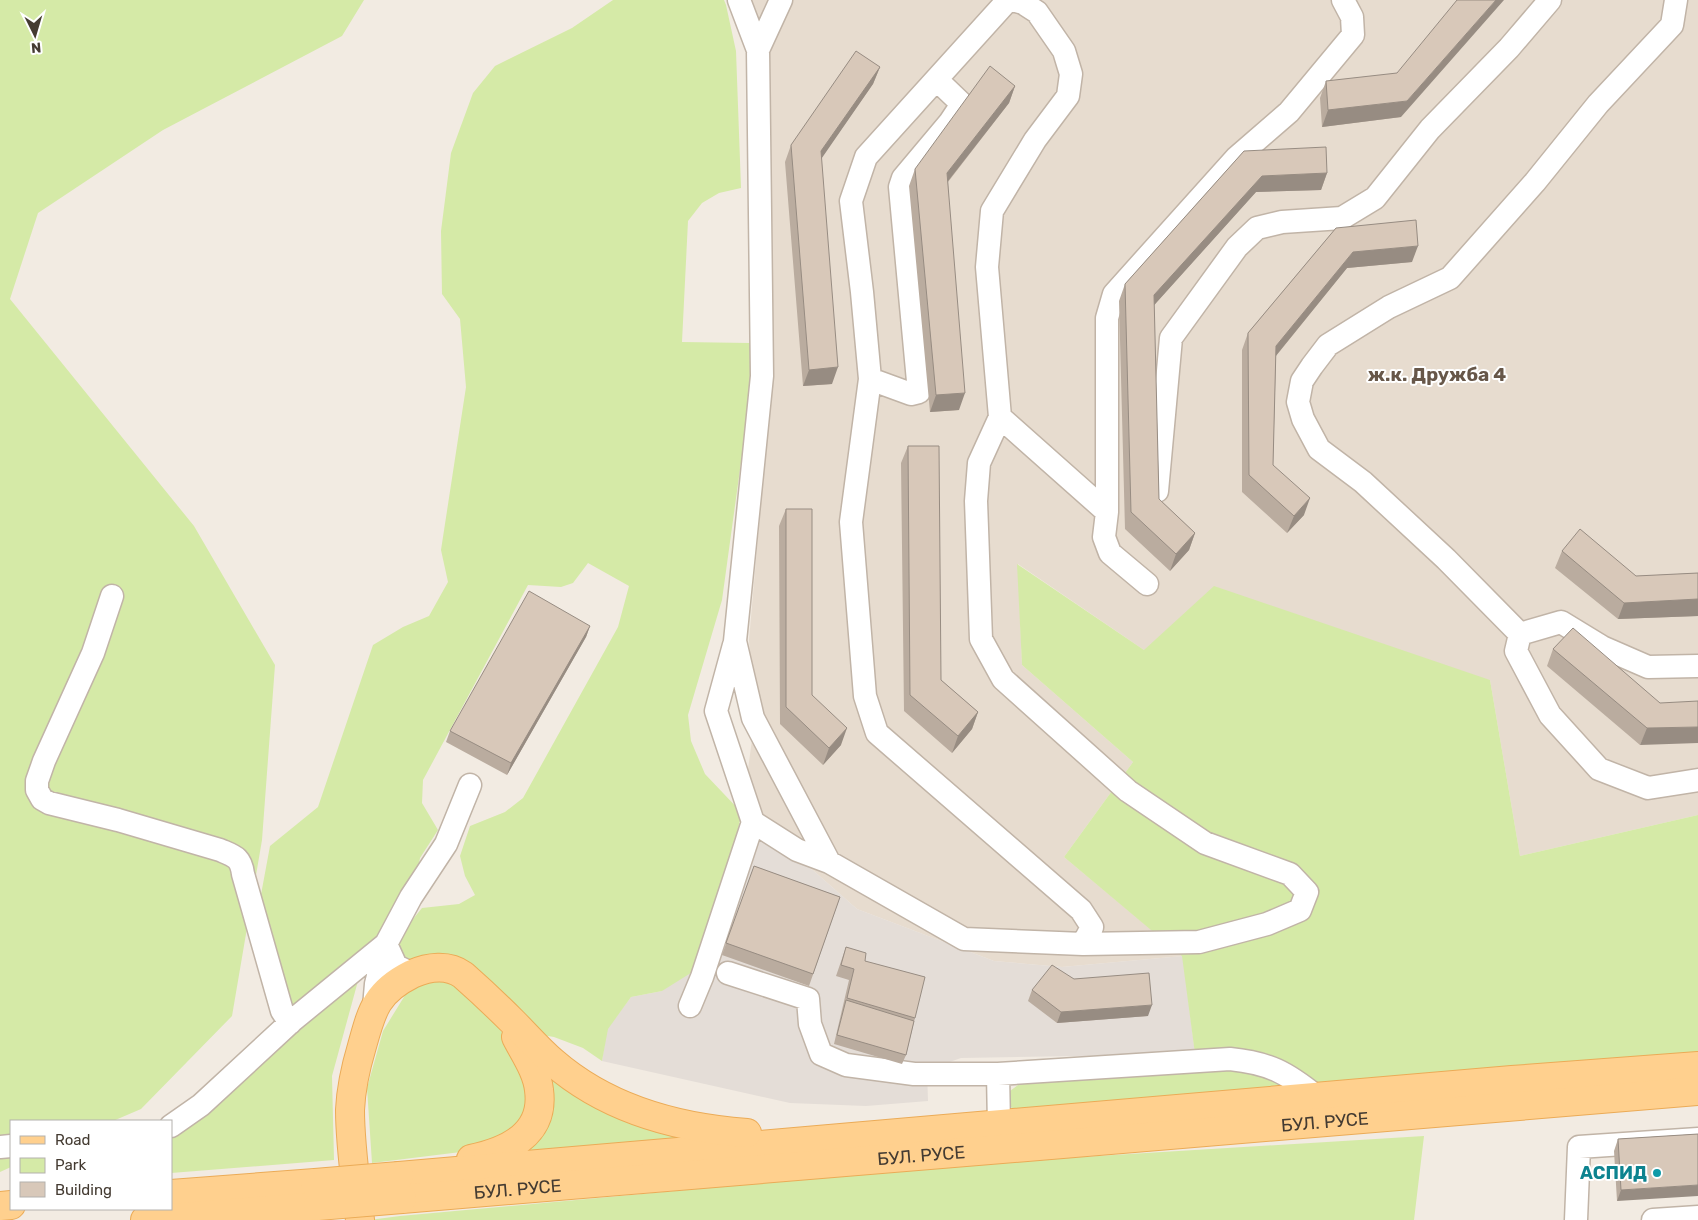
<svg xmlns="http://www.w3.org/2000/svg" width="1698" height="1220" font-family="Rubik,sans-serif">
	<rect width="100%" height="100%" fill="#f2ebe2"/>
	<path fill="#e7dccf" d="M 735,0 L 1698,0 L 1698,815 L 1520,856 L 1490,680 L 1144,650 L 1018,564 L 1022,665 L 1133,762 L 1064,857 L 1183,956 L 1062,967 L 994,961 L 857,909 L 815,872 L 742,813 L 755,718 L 749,640 L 772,378 L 758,58 Z"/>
	<path fill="#e4ddd7" d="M 742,813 L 815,872 L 857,909 L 994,961 L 1062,967 L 1183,956 L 1195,1054 L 961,1058 L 927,1070 L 928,1101 L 866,1106 L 790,1103 L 602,1061 L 607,1029 L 631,997 L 662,991 L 722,892 Z"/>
	<path fill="#d5eaa7" d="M 0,0 L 364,0 L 342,36 L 163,130 L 38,213 L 10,299 L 194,526 L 275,665 L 262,840 L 232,1016 L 141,1109 L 113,1121 L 11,1121 L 11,1167 L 0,1172 Z
		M 613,0 L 724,0 L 726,5 L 736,51 L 741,188 L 719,193 L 702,203 L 688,221 L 682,342 L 750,343 L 753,375 L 722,600 L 688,715 L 691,741 L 705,774 L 742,813 L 722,892 L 694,971 L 662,991 L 631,997 L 608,1029 L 602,1061 L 583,1048 L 554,1037 L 530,1033 L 462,964 L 407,961 L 397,952 L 400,935 L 422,908 L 459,904 L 475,895 L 465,876 L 460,856 L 470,826 L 505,812 L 523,798 L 618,627 L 629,586 L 588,563 L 573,583 L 561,587 L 528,585 L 423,780 L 422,803 L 438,830 L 420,858 L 411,907 L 292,1008 L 260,900 L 270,846 L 318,807 L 373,645 L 403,627 L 429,616 L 448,582 L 441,550 L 466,387 L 460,319 L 442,294 L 441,231 L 451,153 L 473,93 L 495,66 L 572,28 Z
		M 1017,564 L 1144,650 L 1214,586 L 1490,680 L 1520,856 L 1698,815 L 1698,1058 L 1317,1089 L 1195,1054 L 1182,956 L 1064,857 L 1133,762 L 1022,665 Z
		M 364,959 L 332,1076 L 334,1160 L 171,1173 L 171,1135 Z
		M 426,981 L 452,982 L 493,1018 L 529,1076 L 526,1122 L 485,1149 L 372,1163 L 367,1088 L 383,1031 L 407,992 Z
		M 530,1048 L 709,1138 L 503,1157 L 523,1148 Z
		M 1234,1065 L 1292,1085 L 1015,1112 L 1007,1102 L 1010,1091 L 1022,1082 Z
		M 1424,1136 L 1414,1220 L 369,1220 L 400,1216 L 969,1164 Z"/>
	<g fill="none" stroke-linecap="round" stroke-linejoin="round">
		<g stroke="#c1b4a7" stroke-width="25">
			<path id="minor" d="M 739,0 L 758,50 L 781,0
				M 1012,0 L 1023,3 L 1037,12 L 1064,51 L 1071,74 L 1068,96 L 1035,140 L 992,211 L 987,267 L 1000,417 L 979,463 L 976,501 L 981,639 L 1003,679 L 1128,791 L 1205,843 L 1290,874 L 1307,892 L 1300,910 L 1267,924 L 1199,942 L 1083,944
				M 758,50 L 762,376 L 735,641 L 753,718 L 829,862 L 964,939 L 1083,944 L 1092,927 L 1081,910 L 877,733 L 865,696 L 851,522 L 870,379 L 862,292 L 851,201 L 866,157 L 1008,0
				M 870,379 L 911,394 L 919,392 L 900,187 L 903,178 L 950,122 L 962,104 L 937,80
				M 1000,417 L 1107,512
				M 1157,491 L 1171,338 L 1237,247 L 1257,228 L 1282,222 L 1342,218 L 1375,198 L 1430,129 L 1509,48 L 1550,0
				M 1147,584 L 1110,553 L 1104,537 L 1107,512 L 1107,318 L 1114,294 L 1236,158 L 1289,112 L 1353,35 L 1352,17 L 1343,0
				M 112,596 L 93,653 L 44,761 L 37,781 L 37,790 L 42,799 L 49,803 L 118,820 L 220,850 C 234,856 241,857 243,874 L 282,1011 L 290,1023
				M 1520,634 L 1446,559 L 1363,482 L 1319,449 L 1303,419 L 1298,402 L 1302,381 L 1312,366 L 1328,345 L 1389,307 L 1450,278 L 1535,182 L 1598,104 L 1672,25 L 1676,0
				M 1520,634 L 1516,651 L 1550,715 L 1599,769 L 1648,788 L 1698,780
				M 1520,634 L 1561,622 L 1602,647 L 1648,667 L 1698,666
				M 734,645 L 716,711 L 753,822 L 797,850 L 829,862
				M 728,973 L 808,999 L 810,1024 L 821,1054 L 846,1065 L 914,1074 L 998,1074 L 1230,1059 C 1269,1063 1286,1072 1317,1097
				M 690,1006 L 702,977 L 753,822
				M 374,1007 L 376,984 L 386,944 L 411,897 L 446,844 L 470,785
				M 998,1074 L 999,1125
				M 171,1126 L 201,1105 L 293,1020 L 386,944 L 396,966 L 413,974
				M 0,1147 L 11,1146
				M 1576,1220 L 1579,1147 L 1698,1139
				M 1653,1220 L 1698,1217"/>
		</g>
		<g stroke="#ebab57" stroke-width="30">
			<g id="major">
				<path d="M 471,1159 C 508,1151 545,1134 539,1090 C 537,1071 524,1053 516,1037"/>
				<path d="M 399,1176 L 1512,1080 L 1698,1066"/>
				<path d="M 171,1194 L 315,1183"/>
				<path id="s1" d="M 402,1199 L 1698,1091"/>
				<path d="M 0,1206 L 11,1205"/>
				<path d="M 145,1220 L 318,1206"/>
				<path d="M 360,1220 C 356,1184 350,1146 350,1110 C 351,1088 356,1066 362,1046 C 372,1010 376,992 412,974 C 428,967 448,964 463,975 C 480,990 497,1006 513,1022 C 526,1035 539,1050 553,1062 C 607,1109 677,1128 747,1133"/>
			</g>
		</g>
		<use href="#minor" stroke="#fff" stroke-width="22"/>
		<use href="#major" stroke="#ffd08e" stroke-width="28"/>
		<g stroke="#ebab57" stroke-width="30" stroke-linecap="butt">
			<path id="major-bridge" d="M 315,1183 L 399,1176
				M 318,1206 L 402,1199"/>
		</g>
		<use href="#major-bridge" stroke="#ffd08e" stroke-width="28"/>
	</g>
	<path fill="#baac9f" d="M 880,67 L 873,84 L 821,158 L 832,384 L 803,386 L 785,162 L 791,145 Z
		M 1326,81 L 1401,117 L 1322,127 L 1320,98 Z
		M 1015,86 L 1009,103 L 948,182 L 959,410 L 930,412 L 909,186 L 915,169 Z
		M 1244,151 L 1327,173 L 1321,190 L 1256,192 L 1154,305 L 1159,499 L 1195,533 L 1189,550 L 1170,571 L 1125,529 L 1119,301 L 1125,284 Z
		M 1336,228 L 1412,262 L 1347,268 L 1276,356 L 1273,465 L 1304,515 L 1287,533 L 1242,492 L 1242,350 L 1248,333 Z
		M 908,446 L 941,680 L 978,712 L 972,729 L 952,753 L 904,711 L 901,463 Z
		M 786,509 L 812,695 L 841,745 L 823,765 L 780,724 L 779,526 Z
		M 1562,551 L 1636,576 L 1698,573 L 1698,616 L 1618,619 L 1555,568 Z
		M 590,626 L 586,637 L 507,775 L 446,742 L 450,731 Z
		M 1553,649 L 1660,703 L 1640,745 L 1547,666 Z
		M 754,866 L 840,897 L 809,986 L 722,955 Z
		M 846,947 L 865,961 L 915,1018 L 906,1055 L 902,1064 L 834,1044 L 849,980 L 836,976 Z
		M 1032,990 L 1148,1016 L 1057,1023 L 1028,1001 Z
		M 1698,1134 L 1617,1201 L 1614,1151 L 1618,1139 Z"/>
	<path fill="#978c82" d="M 1496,0 L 1504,0 L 1401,117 L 1322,127 L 1328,110 L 1407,101 Z
		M 880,67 L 873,84 L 815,168 L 821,151 Z
		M 1015,86 L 1009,103 L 941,190 L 947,173 Z
		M 1327,173 L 1321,190 L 1256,192 L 1148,312 L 1154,295 L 1262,176 Z
		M 1418,246 L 1412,262 L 1347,268 L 1270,363 L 1276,346 L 1353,252 Z
		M 838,367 L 832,384 L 803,386 L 809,370 Z
		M 965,393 L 959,410 L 930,412 L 936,395 Z
		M 1310,498 L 1304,515 L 1287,533 L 1294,516 Z
		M 1195,533 L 1189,550 L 1170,571 L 1176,554 Z
		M 1698,599 L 1698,616 L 1618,619 L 1624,603 Z
		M 590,626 L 586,637 L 507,775 L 511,763 Z
		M 978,712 L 972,729 L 952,753 L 958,736 Z
		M 1698,727 L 1698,743 L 1640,745 L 1647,728 Z
		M 847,728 L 841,745 L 823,765 L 829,748 Z
		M 1152,1005 L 1148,1016 L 1057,1023 L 1061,1012 Z
		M 1698,1185 L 1698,1196 L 1617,1201 L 1621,1190 Z"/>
	<path fill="#d8c8b9" stroke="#978c82" d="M 1457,0 L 1496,0 L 1407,101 L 1328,110 L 1326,81 L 1397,73 Z
		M 856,51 L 880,67 L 821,151 L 838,367 L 809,370 L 791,145 Z
		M 990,66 L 1015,86 L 947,173 L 965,393 L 936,395 L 915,169 Z
		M 1326,147 L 1327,173 L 1262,176 L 1154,295 L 1159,499 L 1195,533 L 1176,554 L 1131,512 L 1125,284 L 1244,151 Z
		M 1416,220 L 1418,246 L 1353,252 L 1276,346 L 1273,465 L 1310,498 L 1294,516 L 1249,475 L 1248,333 L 1336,228 Z
		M 908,446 L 939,446 L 941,680 L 978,712 L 958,736 L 910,695 Z
		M 786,509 L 812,509 L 812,695 L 847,728 L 829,748 L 786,707 Z
		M 1580,529 L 1636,576 L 1698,573 L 1698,599 L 1624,603 L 1562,551 Z
		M 529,591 L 590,626 L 511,763 L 450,731 Z
		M 1573,628 L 1660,703 L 1698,701 L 1698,727 L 1647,728 L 1553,649 Z
		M 754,866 L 840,897 L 813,974 L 726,943 Z
		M 846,947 L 866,953 L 865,961 L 925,977 L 915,1018 L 847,998 L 854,969 L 841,965 Z
		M 1052,965 L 1074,979 L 1149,973 L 1152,1005 L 1061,1012 L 1032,990 Z
		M 846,1000 L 914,1021 L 906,1055 L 837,1035 Z
		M 1698,1134 L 1698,1185 L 1621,1190 L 1618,1139 Z"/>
	<circle fill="#0f9aa8" stroke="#fff" stroke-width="2" cx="1657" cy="1173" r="5"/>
	<g text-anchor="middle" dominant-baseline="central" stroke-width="4" stroke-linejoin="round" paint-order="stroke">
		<g font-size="18" fill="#443b32" stroke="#fff">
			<text stroke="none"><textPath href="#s1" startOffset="926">БУЛ. РУСЕ</textPath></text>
			<text stroke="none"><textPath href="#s1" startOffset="521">БУЛ. РУСЕ</textPath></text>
			<text stroke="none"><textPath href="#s1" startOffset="116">БУЛ. РУСЕ</textPath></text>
		</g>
		<g font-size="18" font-weight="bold" fill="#0d838f" stroke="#fff" text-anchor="end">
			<text x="1647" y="1173">АСПИД</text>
		</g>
		<g font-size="19" font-weight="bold" fill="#675749" stroke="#fff">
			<text x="1437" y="374">ж.к. Дружба 4</text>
		</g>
	</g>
	<rect x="10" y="1120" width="162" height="90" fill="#ffffff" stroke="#b4b1ad"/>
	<rect x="20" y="1136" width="25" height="8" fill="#ffd08e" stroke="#b4b1ad"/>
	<text x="55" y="1145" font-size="15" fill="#443b32">Road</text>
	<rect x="20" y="1158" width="25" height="15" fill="#d5eaa7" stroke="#b4b1ad"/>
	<text x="55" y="1170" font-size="15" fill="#443b32">Park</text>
	<rect x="20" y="1182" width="25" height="15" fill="#d8c8b9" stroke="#b4b1ad"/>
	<text x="55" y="1195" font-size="15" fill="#443b32">Building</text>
	<g transform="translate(35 35) rotate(175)" stroke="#ffffff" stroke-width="4" paint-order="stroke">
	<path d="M0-4L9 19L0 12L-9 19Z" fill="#443b32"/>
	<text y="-8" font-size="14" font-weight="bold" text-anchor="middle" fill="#443b32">N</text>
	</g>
</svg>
